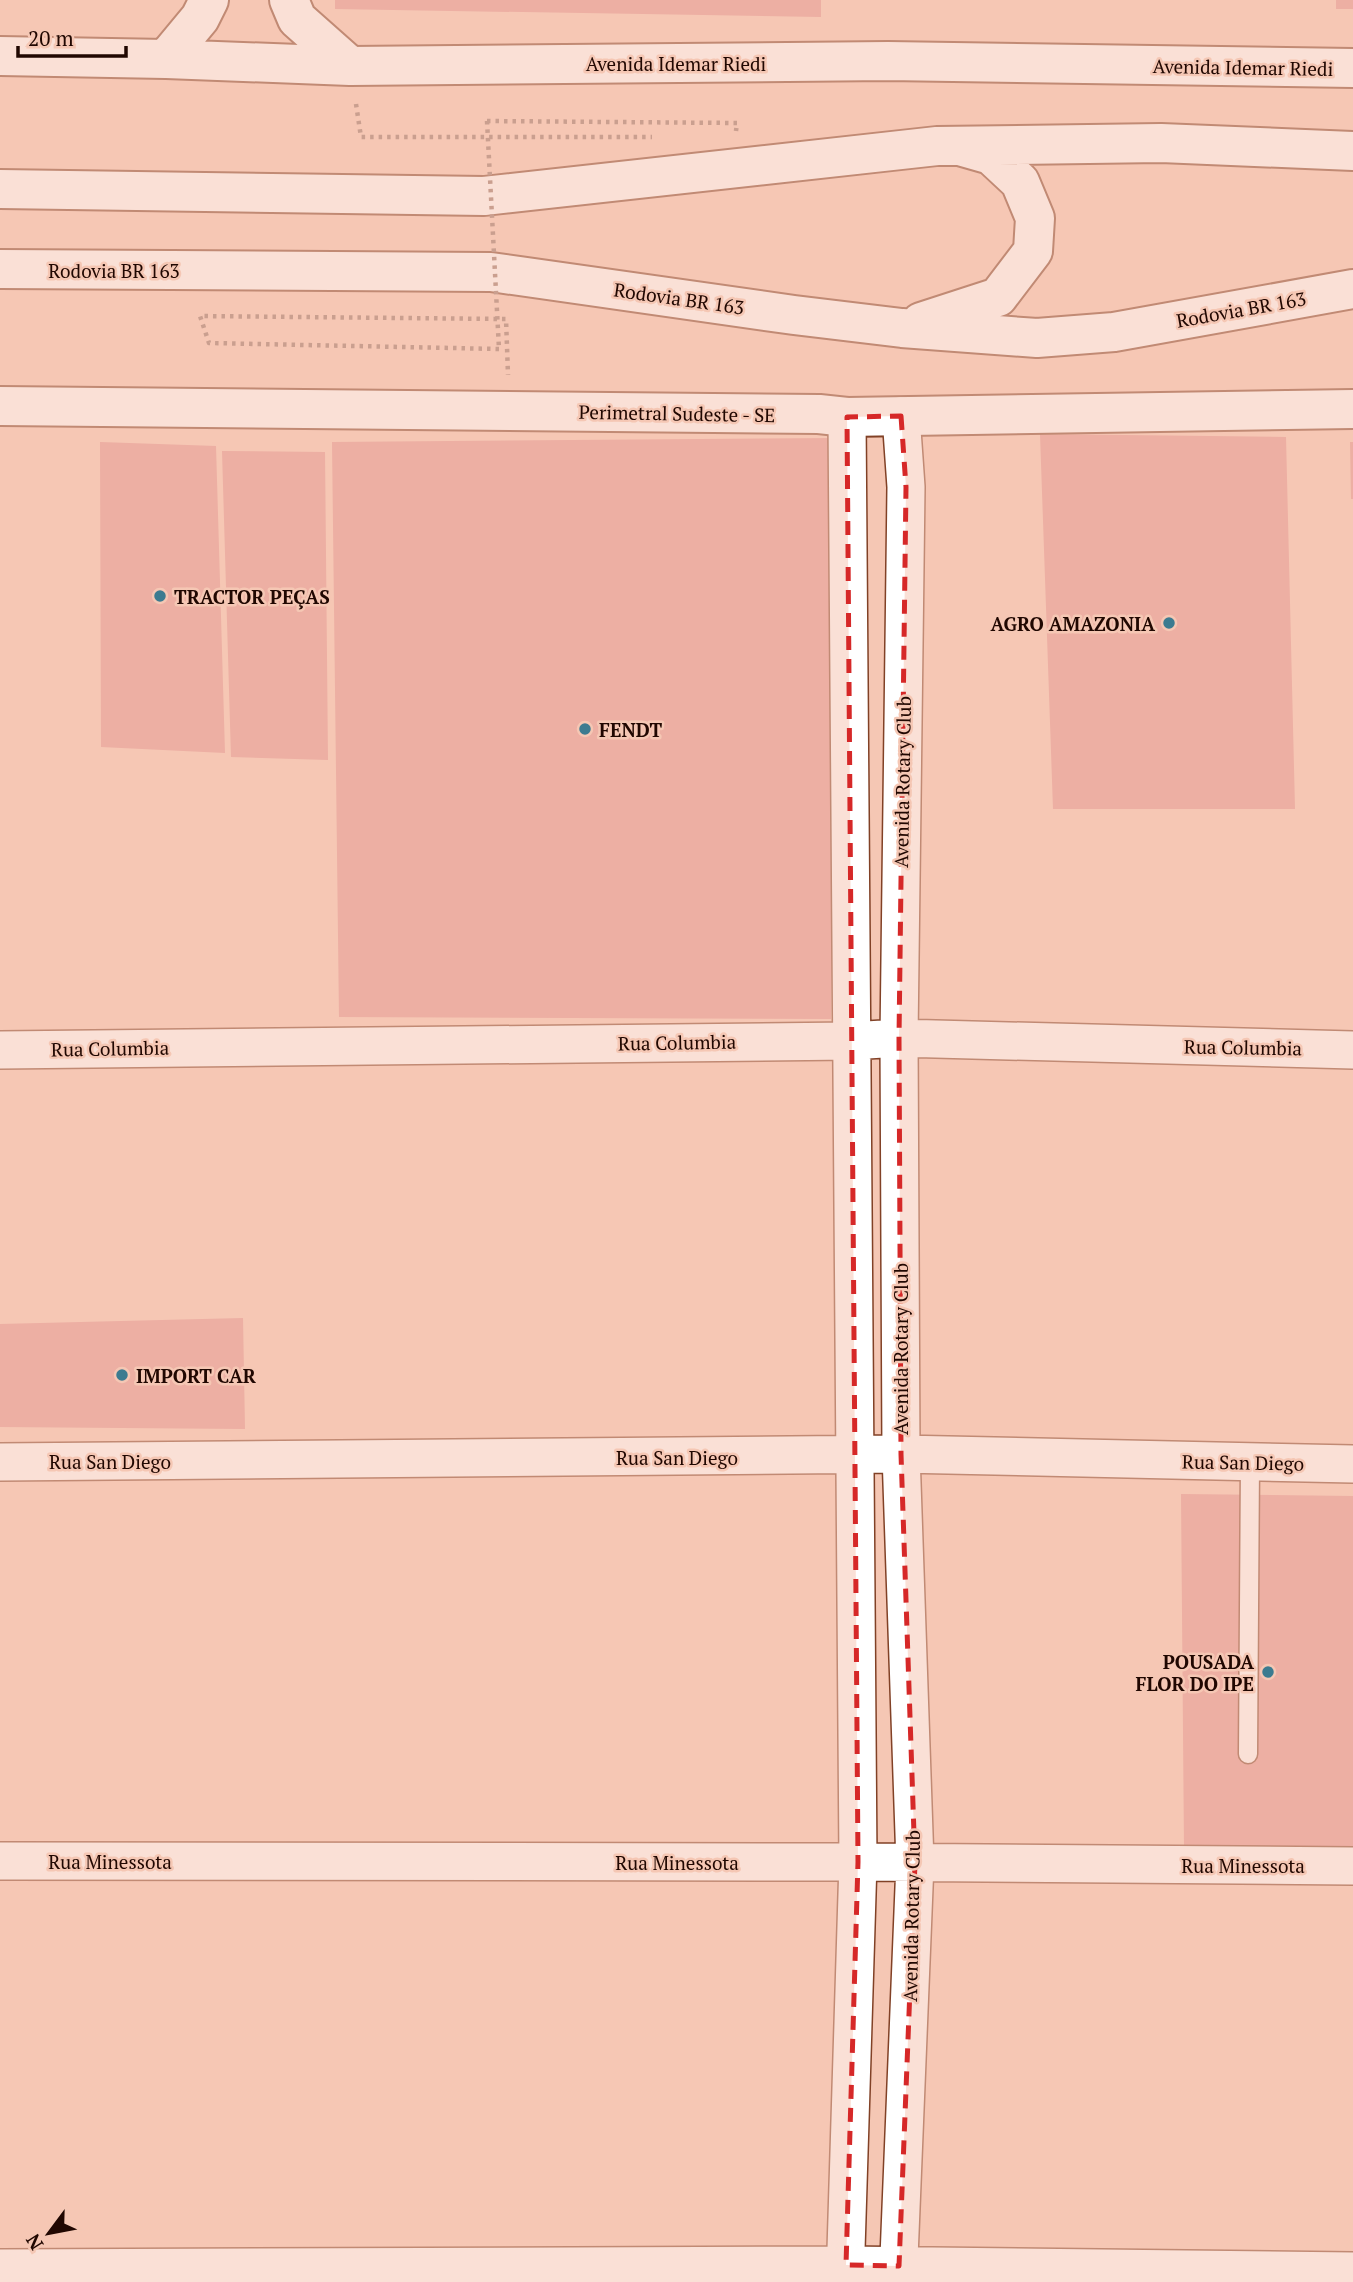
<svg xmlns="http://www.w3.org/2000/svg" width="1353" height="2282" font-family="'PT Serif',serif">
	<rect width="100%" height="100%" fill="#f5c7b4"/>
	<path fill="#e2928e" d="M 335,0 L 821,0 L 821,17 L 335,9 Z
		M 1336,0 L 1353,0 L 1353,9 L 1336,9 Z
		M 1040,434 L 1286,437 L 1295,809 L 1053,809 Z
		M 838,438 L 831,1019 L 339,1017 L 332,442 Z
		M 100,442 L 216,446 L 225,753 L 101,747 Z
		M 1350,442 L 1353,442 L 1353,499 L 1351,499 Z
		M 222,451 L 325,452 L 328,760 L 231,757 Z
		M 243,1318 L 245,1429 L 0,1427 L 0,1324 Z
		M 1181,1494 L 1353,1496 L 1353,1848 L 1184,1848 Z"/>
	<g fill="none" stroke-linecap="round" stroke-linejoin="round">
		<g stroke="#814126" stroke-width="21">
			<path id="service" d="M 1248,1754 L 1250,1462"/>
		</g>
		<g stroke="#814126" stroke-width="40">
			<path id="minor" d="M 0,1050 L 851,1041 L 899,1038 L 1353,1050
				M 0,1462 L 901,1454 L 1353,1464
				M 0,1861 L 858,1862 L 1353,1866
				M 0,2268 L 846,2265 L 1353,2271
				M 845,2282 L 858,1862 L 847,417
				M 898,2282 L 915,1863 L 901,1454 L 899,1038 L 906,487 L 901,416"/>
		</g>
		<g stroke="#814126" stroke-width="42">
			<path id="tertiary" d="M 0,406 L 819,414 L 847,417 L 1353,409"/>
		</g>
		<g stroke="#814126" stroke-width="42">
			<path id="secondary" d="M 289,0 L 297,19 L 350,66
				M 0,56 L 166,59 L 350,66 L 888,61 L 1353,68
				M 166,59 L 200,18 L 209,0"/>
		</g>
		<g stroke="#814126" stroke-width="42">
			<path id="trunk" d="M 0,189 L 484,196 L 937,146 L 1161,143 L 1353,151
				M 0,269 L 491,272 L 794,315 L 902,328 L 1037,338 L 1114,332 L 1353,289
				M 921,322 L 998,297 L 1033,251 L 1035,218 L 1020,182 L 991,155 L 963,147"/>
		</g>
		<path stroke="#957063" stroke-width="4.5" stroke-dasharray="3.5 5" stroke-linecap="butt" d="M 356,104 L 361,137 L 652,137
			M 487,121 L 737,123 L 736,131
			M 499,349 L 209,343 L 200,316 L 506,319 L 508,375"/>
		<use href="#service" stroke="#fff" stroke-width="18"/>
		<use href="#minor" stroke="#fff" stroke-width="37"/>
		<use href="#tertiary" stroke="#fff" stroke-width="38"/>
		<use href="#secondary" stroke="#fff" stroke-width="38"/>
		<use href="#trunk" stroke="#fff" stroke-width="38"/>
		<path stroke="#957063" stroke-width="4.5" stroke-dasharray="3.5 5" stroke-linecap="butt" d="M 487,121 L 499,349"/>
	</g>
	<path d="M0 0H1353V2282H0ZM 901,416 L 906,487 L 899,1038 L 901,1454 L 915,1863 L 899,2266 L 846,2265 L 858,1862 L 847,417 Z" fill="#f5c7b4" fill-opacity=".55" fill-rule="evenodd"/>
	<path fill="none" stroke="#d62828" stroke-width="5" stroke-dasharray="14 9" stroke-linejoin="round" d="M 901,416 L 906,487 L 899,1038 L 901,1454 L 915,1863 L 899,2266 L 846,2265 L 858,1862 L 847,417 Z"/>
	<g fill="#3c7b90" stroke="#f5c7b4" stroke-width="2.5">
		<circle cx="160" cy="596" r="7"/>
		<circle cx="1169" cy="623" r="7"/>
		<circle cx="585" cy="729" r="7"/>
		<circle cx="122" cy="1375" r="7"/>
		<circle cx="1268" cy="1672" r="7"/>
	</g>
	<g text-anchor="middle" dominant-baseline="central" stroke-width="5" stroke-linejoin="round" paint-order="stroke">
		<g font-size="19" fill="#200701" stroke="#f5c7b4">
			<text x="676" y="63">Avenida Idemar Riedi</text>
			<text transform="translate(1243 67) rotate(1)">Avenida Idemar Riedi</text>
			<text x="114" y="270">Rodovia BR 163</text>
			<text transform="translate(679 298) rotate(8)">Rodovia BR 163</text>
			<text transform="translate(1241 309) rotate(-10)">Rodovia BR 163</text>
			<text transform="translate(677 413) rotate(1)">Perimetral Sudeste - SE</text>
			<text transform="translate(902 782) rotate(-89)">Avenida Rotary Club</text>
			<text transform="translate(677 1042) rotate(-1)">Rua Columbia</text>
			<text transform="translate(1243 1047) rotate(1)">Rua Columbia</text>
			<text transform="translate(110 1048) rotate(-1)">Rua Columbia</text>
			<text transform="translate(900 1349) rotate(-90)">Avenida Rotary Club</text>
			<text x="677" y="1457">Rua San Diego</text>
			<text x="110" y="1461">Rua San Diego</text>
			<text transform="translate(1243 1462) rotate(1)">Rua San Diego</text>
			<text x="110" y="1861">Rua Minessota</text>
			<text x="677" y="1862">Rua Minessota</text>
			<text x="1243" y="1865">Rua Minessota</text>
			<text transform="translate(911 1916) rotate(-89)">Avenida Rotary Club</text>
		</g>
		<g font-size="19" font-weight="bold" fill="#200701" stroke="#f5c7b4" text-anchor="start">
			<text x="174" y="596">TRACTOR PEÇAS</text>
			<text x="1155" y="623" text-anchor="end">AGRO AMAZONIA</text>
			<text x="599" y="729">FENDT</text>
			<text x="136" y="1375">IMPORT CAR</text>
			<text x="1254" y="1661" text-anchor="end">POUSADA<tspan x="1254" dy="22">FLOR DO IPE</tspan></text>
		</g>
	</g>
	<g transform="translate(49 2233) rotate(238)" stroke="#f5c7b4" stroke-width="5" paint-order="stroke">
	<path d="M0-5L12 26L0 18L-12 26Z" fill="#200701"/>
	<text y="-10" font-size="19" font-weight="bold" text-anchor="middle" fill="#200701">N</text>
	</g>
	<path d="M18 46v10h108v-10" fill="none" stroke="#200701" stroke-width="3.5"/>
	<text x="28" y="46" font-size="21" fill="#200701" stroke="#f5c7b4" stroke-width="5" paint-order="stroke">20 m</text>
</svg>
